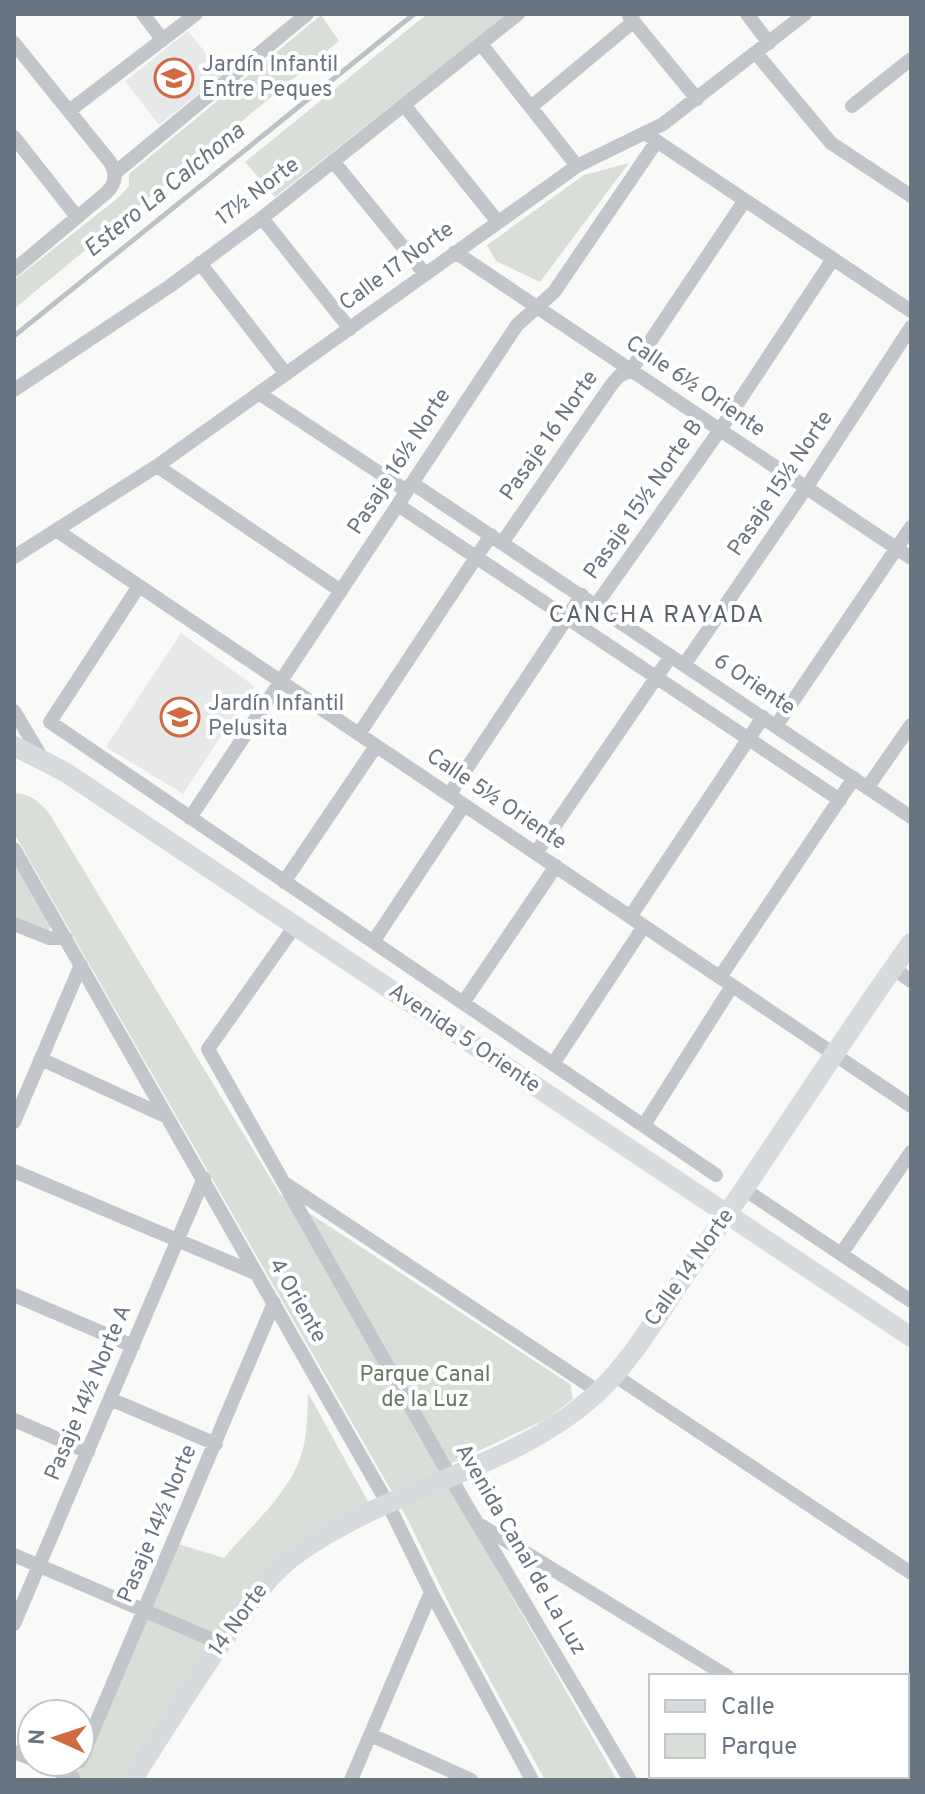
<svg xmlns="http://www.w3.org/2000/svg" width="925" height="1794" font-family="Overpass,sans-serif">
	<rect width="100%" height="100%" fill="#f9faf8"/>
	<path fill="#e7e9e8" d="M 188,31 L 223,74 L 159,125 L 125,81 Z
		M 181,633 L 254,686 L 183,794 L 106,747 Z"/>
	<path fill="#daded8" d="M 427,14 L 508,14 L 275,197 L 245,162 Z
		M 321,15 L 339,41 L 14,309 L 14,280 L 118,198 L 129,186 L 129,174 Z
		M 629,163 L 540,282 L 496,261 L 487,245 L 584,175 Z
		M 14,793 C 30,794 39,801 49,813 L 280,1194 L 570,1384 L 573,1399 L 545,1420 L 439,1469 L 617,1780 L 545,1780 L 455,1616 L 408,1520 L 14,833 Z
		M 14,861 L 51,926 L 48,932 L 14,917 Z
		M 308,1393 L 375,1514 L 272,1567 L 128,1780 L 75,1780 L 175,1543 L 224,1558 C 248,1529 281,1501 297,1466 C 308,1443 307,1417 308,1393 Z"/>
	<g fill="none" stroke-linecap="round" stroke-linejoin="round">
		<path stroke="#bbc3c8" stroke-width="5" d="M 14,336 L 414,14"/>
		<path stroke="#c2c5c9" stroke-width="14" d="M 143,14 L 162,39
			M 747,14 L 769,43
			M 629,16 L 697,99
			M 14,43 L 110,162 C 117,174 116,184 106,193 L 14,270
			M 481,44 L 577,166
			M 756,53 L 831,143 L 911,196
			M 404,105 L 498,222
			M 852,106 L 911,59
			M 531,107 L 634,21
			M 69,111 L 196,14
			M 649,136 L 911,311
			M 14,137 L 77,217
			M 333,161 L 425,274
			M 115,173 L 307,14
			M 262,218 L 350,329
			M 455,252 L 911,558
			M 200,263 L 286,374
			M 14,390 L 170,286 L 262,218 L 518,14
			M 260,394 L 407,491
			M 157,466 L 341,591
			M 412,483 L 911,817
			M 398,505 L 840,800
			M 56,530 L 911,1106
			M 502,543 L 612,384 L 619,376 L 631,370 L 745,200
			M 14,557 L 157,466 L 577,166 L 663,124 L 805,14
			M 139,586 L 50,722 L 716,1175
			M 596,605 L 720,430 L 833,259
			M 684,665 L 806,488 L 911,327
			M 14,711 L 42,758
			M 776,726 L 911,527
			M 359,734 L 491,535
			M 867,788 L 911,725
			M 449,795 L 582,595
			M 190,818 L 517,325 L 554,292 L 657,141
			M 14,849 L 388,1504 L 431,1592 L 532,1780
			M 536,853 L 671,656
			M 284,882 L 376,746
			M 630,917 L 763,717
			M 14,924 L 49,938 L 66,938
			M 295,926 L 208,1049 L 464,1501 L 630,1780
			M 373,942 L 464,805
			M 893,968 L 911,981
			M 720,977 L 854,778
			M 463,1003 L 556,866
			M 41,1059 L 167,1117
			M 553,1064 L 644,926
			M 14,1122 L 81,965
			M 644,1125 L 732,986
			M 14,1171 L 255,1273
			M 286,1184 L 599,1392
			M 744,1189 L 911,1301
			M 841,1254 L 911,1152
			M 14,1295 L 133,1346
			M 614,1375 L 911,1573
			M 110,1399 L 216,1444
			M 14,1420 L 88,1452
			M 482,1526 L 727,1676
			M 14,1555 L 220,1643
			M 14,1624 L 204,1178
			M 371,1735 L 471,1780
			M 14,1752 L 32,1759
			M 80,1761 L 274,1303
			M 38,1762 L 73,1777
			M 890,1776 L 897,1780
			M 351,1780 L 431,1592"/>
		<path stroke="#d8dbde" stroke-width="20" d="M 14,746 L 65,772 L 911,1337
			M 132,1780 C 166,1728 198,1674 235,1624 C 253,1598 269,1575 294,1556 C 386,1487 511,1472 597,1393 C 634,1359 661,1309 690,1268 C 765,1161 835,1049 911,943"/>
	</g>
	<defs>
		<g id="school-ring" transform="scale(2)"><circle r="9.5" fill="#fff" stroke="#cf6a43" stroke-width="1.5"/><path d="M0-5L7-2L0 1L-7-2ZM-4 1L0 2.5L4 1V4Q0 6-4 4Z" fill="#cf6a43"/></g>
	</defs>
	<g fill-rule="evenodd">
		<use href="#school-ring" x="174" y="78"/>
		<use href="#school-ring" x="180" y="717"/>
	</g>
	<g text-anchor="middle" dominant-baseline="central" stroke-width="8" stroke-linejoin="round" paint-order="stroke">
		<g font-size="22" fill="#68747f" stroke="#fff" text-anchor="start">
			<text x="202" y="65">Jardín Infantil<tspan x="202" dy="25">Entre Peques</tspan></text>
			<text x="208" y="704">Jardín Infantil<tspan x="208" dy="25">Pelusita</tspan></text>
		</g>
		<g font-size="22" fill="#68747f" stroke="#fff">
			<text transform="translate(258 192) rotate(-37)">17½ Norte</text>
			<text transform="translate(397 267) rotate(-36)">Calle 17 Norte</text>
			<text transform="translate(695 387) rotate(34)">Calle 6½ Oriente</text>
			<text transform="translate(550 436) rotate(-55)">Pasaje 16 Norte</text>
			<text transform="translate(400 462) rotate(-57)">Pasaje 16½ Norte</text>
			<text transform="translate(781 484) rotate(-56)">Pasaje 15½ Norte</text>
			<text transform="translate(644 500) rotate(-55)">Pasaje 15½ Norte B</text>
			<text transform="translate(754 685) rotate(34)">6 Oriente</text>
			<text transform="translate(496 800) rotate(34)">Calle 5½ Oriente</text>
			<text transform="translate(464 1039) rotate(34)">Avenida 5 Oriente</text>
			<text transform="translate(690 1268) rotate(-55)">Calle 14 Norte</text>
			<text transform="translate(297 1301) rotate(60)">4 Oriente</text>
			<text transform="translate(89 1393) rotate(-67)">Pasaje 14½ Norte A</text>
			<text transform="translate(158 1524) rotate(-67)">Pasaje 14½ Norte</text>
			<text transform="translate(520 1550) rotate(60)">Avenida Canal de La Luz</text>
			<text transform="translate(239 1620) rotate(-54)">14 Norte</text>
		</g>
		<g font-size="22" fill="#687866" stroke="#fff">
			<text x="425" y="1375">Parque Canal<tspan x="425" dy="25">de la Luz</tspan></text>
		</g>
		<g font-size="24" font-style="italic" fill="#68787f" stroke="#fff">
			<text transform="translate(165 191) rotate(-39)">Estero La Calchona</text>
		</g>
		<g font-size="24" letter-spacing="2" fill="#59626b" stroke="#fff">
			<text x="657" y="616">CANCHA RAYADA</text>
		</g>
	</g>
	<rect width="925" height="1794" fill="none" stroke="#68747f" stroke-width="32"/>
	<rect x="649" y="1674" width="260" height="104" fill="#ffffff" stroke="#c3c7cc" stroke-width="2"/>
	<rect x="665" y="1700" width="40" height="12" fill="#d8dbde" stroke="#c3c7cc" stroke-width="2"/>
	<text x="721" y="1714" font-size="24" fill="#68747f">Calle</text>
	<rect x="665" y="1734" width="40" height="24" fill="#daded8" stroke="#c3c7cc" stroke-width="2"/>
	<text x="721" y="1754" font-size="24" fill="#68747f">Parque</text>
	<g transform="translate(56 1738) rotate(273)"><circle r="38" fill="#ffffff" stroke="#c3c7cc" stroke-width="2"/>
	<path d="M0-6L14 30L0 20L-14 30Z" fill="#cf6a43"/>
	<text y="-12" font-size="22" font-weight="bold" text-anchor="middle" fill="#68747f">N</text>
	</g>
</svg>
